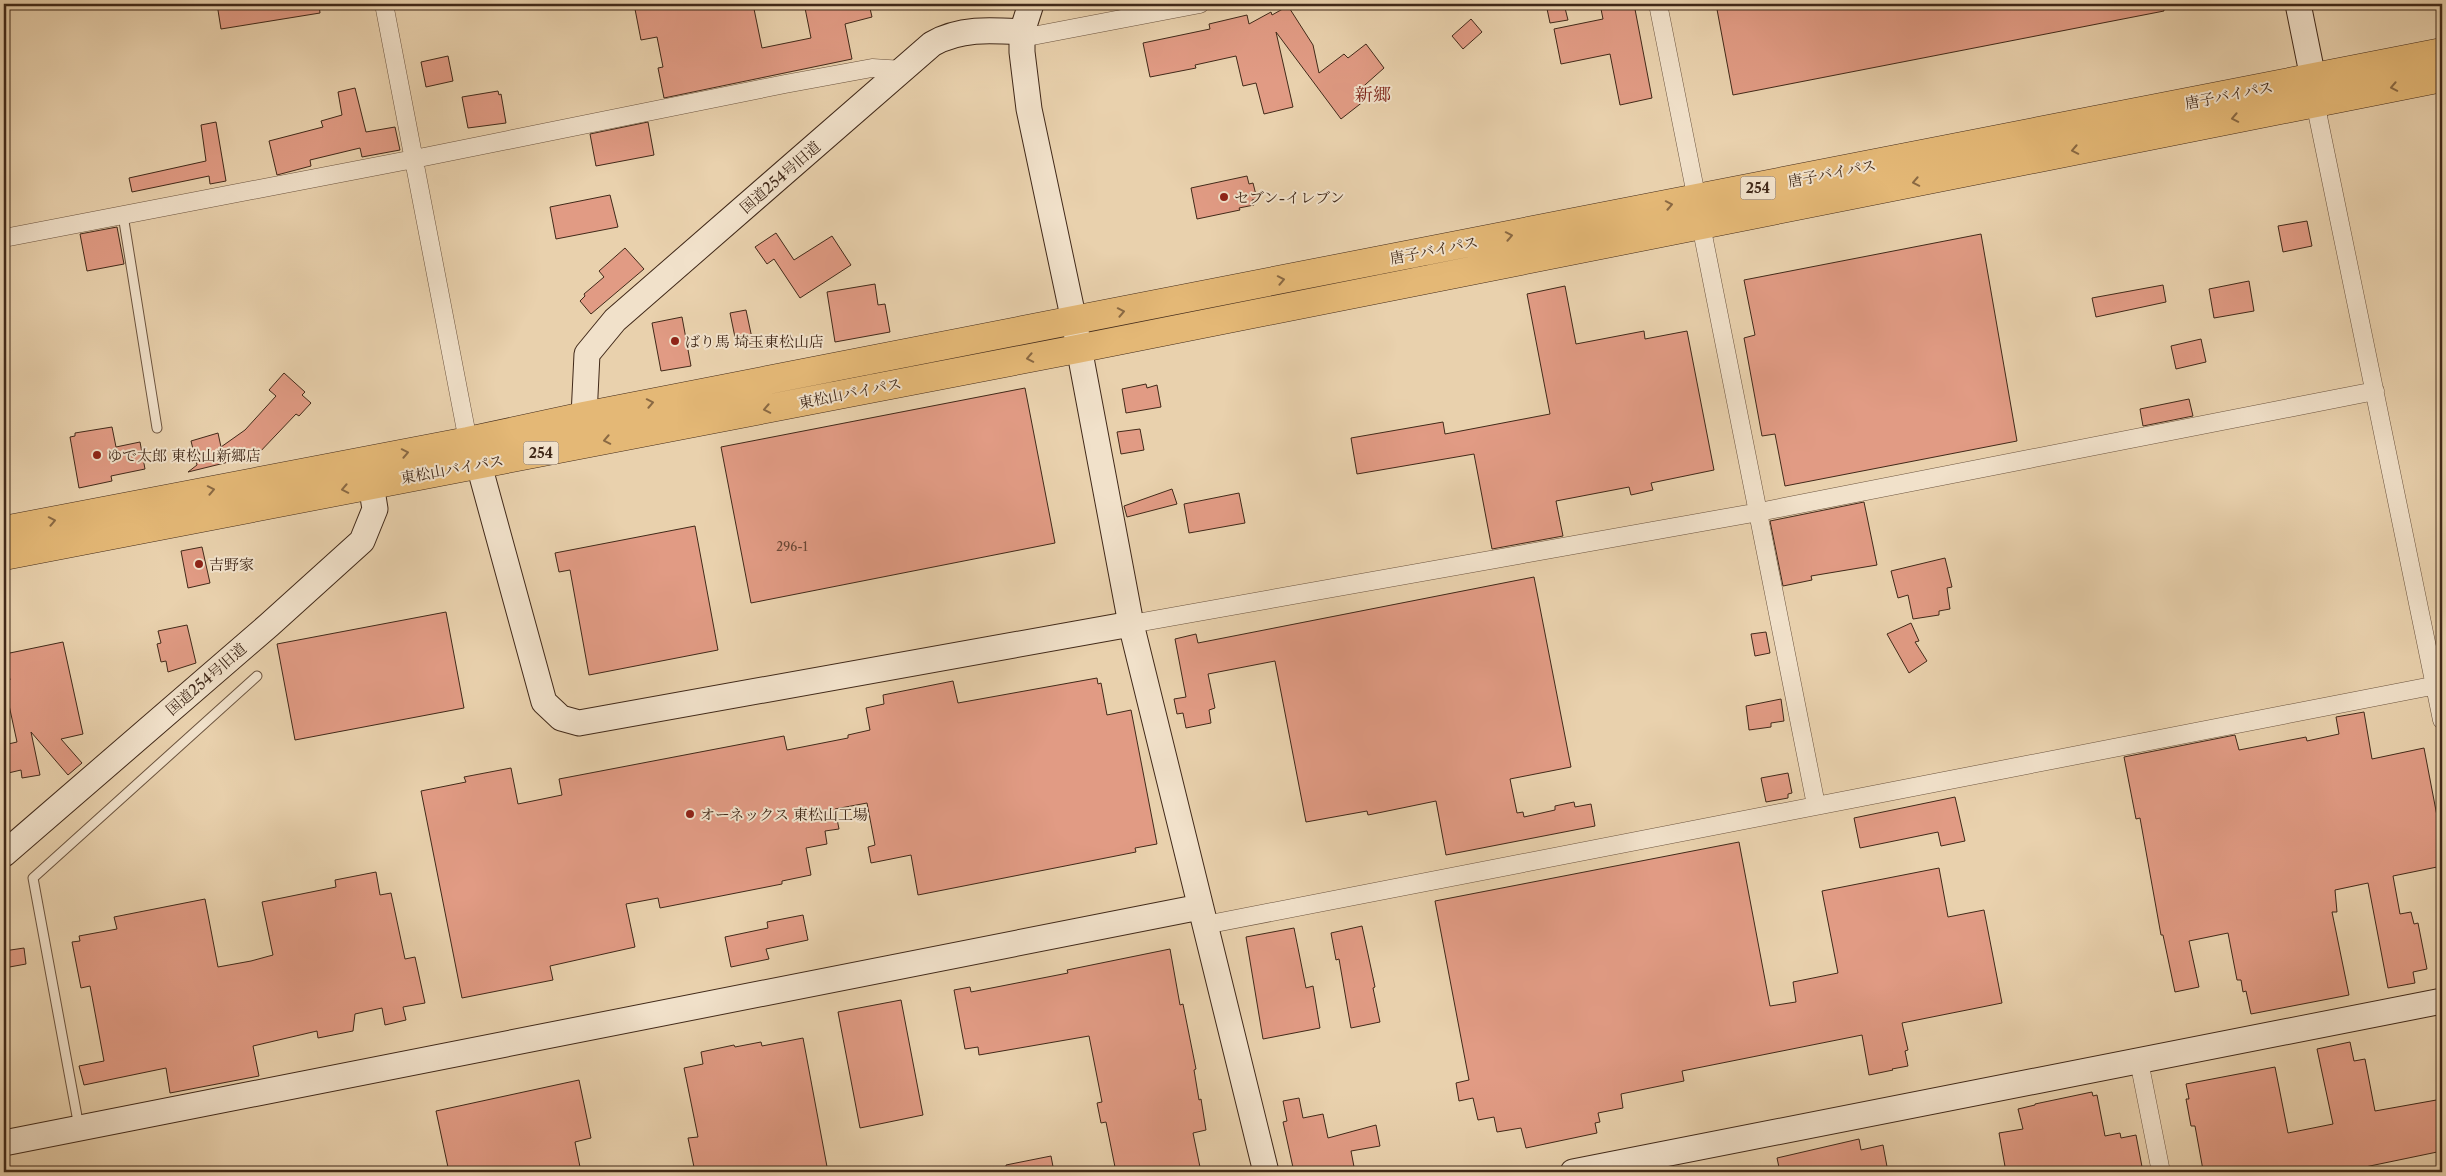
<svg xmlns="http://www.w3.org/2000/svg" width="2446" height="1176" font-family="'Libre Caslon Text','Noto Serif JP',serif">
	<rect width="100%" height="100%" fill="#e9d1ad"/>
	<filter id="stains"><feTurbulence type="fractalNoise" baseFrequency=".004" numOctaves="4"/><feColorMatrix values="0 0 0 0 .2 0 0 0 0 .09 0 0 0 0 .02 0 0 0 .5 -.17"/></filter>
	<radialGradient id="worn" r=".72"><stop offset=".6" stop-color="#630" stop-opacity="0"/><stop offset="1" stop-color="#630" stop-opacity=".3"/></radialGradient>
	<path fill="#e19b84" stroke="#412919" d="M 217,4 L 319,4 L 320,13 L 221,29 Z
		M 634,4 L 753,4 L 762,48 L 811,38 L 805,8 L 824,4 L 869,4 L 872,17 L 845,24 L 852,59 L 664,98 L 658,68 L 663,67 L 657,37 L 641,40 Z
		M 1546,4 L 1564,4 L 1568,20 L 1550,23 Z
		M 1600,4 L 1634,4 L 1652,98 L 1620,105 L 1610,54 L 1561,64 L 1554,29 L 1603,19 Z
		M 1716,4 L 2163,4 L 2164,11 L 1733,95 Z
		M 1288,6 L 1313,45 L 1319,73 L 1344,54 L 1348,58 L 1366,44 L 1384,68 L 1357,92 L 1364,101 L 1341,119 L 1276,32 L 1293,107 L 1264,114 L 1256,83 L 1243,86 L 1236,56 L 1195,65 L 1196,68 L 1150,77 L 1143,43 L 1210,29 L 1209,24 L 1247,15 L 1249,24 L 1271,12 L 1272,15 Z
		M 1471,19 L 1482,32 L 1463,49 L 1452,36 Z
		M 448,56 L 453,81 L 426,87 L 421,62 Z
		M 355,88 L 366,132 L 395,127 L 400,150 L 362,157 L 360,148 L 310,160 L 311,166 L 277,175 L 269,141 L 323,127 L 321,121 L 342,115 L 338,92 Z
		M 498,91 L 499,95 L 501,94 L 506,123 L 468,128 L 462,97 Z
		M 216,122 L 226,181 L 210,184 L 209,176 L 132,192 L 129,178 L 206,161 L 201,125 Z
		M 648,122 L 654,155 L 596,166 L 590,134 Z
		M 1247,176 L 1249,184 L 1253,183 L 1257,199 L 1252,200 L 1254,205 L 1239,208 L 1240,210 L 1197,219 L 1191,188 Z
		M 610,195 L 618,227 L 556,239 L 550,207 Z
		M 2307,221 L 2312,246 L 2283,252 L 2278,226 Z
		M 117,227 L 124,264 L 87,271 L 80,234 Z
		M 776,233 L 794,260 L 832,236 L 851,265 L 800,298 L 774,259 L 767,264 L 755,247 Z
		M 1981,234 L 2017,441 L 1785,486 L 1775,434 L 1762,436 L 1744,338 L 1755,335 L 1744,280 Z
		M 625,248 L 644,269 L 591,314 L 580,301 L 585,296 L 584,294 L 604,277 L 599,271 Z
		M 2249,281 L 2254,311 L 2214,318 L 2209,289 Z
		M 875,284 L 878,305 L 885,304 L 890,332 L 835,342 L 827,292 Z
		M 2163,285 L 2166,302 L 2096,317 L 2092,298 Z
		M 1565,286 L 1576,344 L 1644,331 L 1645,339 L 1687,331 L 1714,470 L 1651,483 L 1653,490 L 1631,495 L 1629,487 L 1556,501 L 1563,536 L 1492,549 L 1474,454 L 1357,474 L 1351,438 L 1443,422 L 1445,434 L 1550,414 L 1527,294 Z
		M 746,310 L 753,343 L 737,347 L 730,313 Z
		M 682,317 L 691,366 L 661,371 L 652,323 Z
		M 2201,339 L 2206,362 L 2176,369 L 2171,346 Z
		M 284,373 L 305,392 L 302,395 L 311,403 L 299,416 L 296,414 L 257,455 L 188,472 L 197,465 L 191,441 L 218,433 L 221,447 L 245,430 L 276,396 L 269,390 Z
		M 1146,384 L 1147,388 L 1157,385 L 1161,407 L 1126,413 L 1122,389 Z
		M 1025,388 L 1055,543 L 751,603 L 721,447 Z
		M 2189,399 L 2193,416 L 2143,426 L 2140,409 Z
		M 112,427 L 116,447 L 140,442 L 145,469 L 111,476 L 112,481 L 79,488 L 70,437 L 75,436 L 75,433 Z
		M 1140,429 L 1144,450 L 1121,454 L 1117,432 Z
		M 1172,489 L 1177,504 L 1127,517 L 1124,506 Z
		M 1239,493 L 1245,523 L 1189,533 L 1184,504 Z
		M 1864,502 L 1877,565 L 1811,576 L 1812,580 L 1783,586 L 1770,521 Z
		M 695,526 L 718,650 L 589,675 L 570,570 L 559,572 L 555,553 Z
		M 202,547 L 210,583 L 188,588 L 181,551 Z
		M 1945,558 L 1952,587 L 1947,588 L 1950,609 L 1939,611 L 1939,615 L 1913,619 L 1908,595 L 1898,598 L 1891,571 Z
		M 1534,577 L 1571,767 L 1510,779 L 1517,813 L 1523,812 L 1524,817 L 1555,810 L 1555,806 L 1574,802 L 1575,807 L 1591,804 L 1595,826 L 1446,855 L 1436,801 L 1368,815 L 1367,811 L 1306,822 L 1275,661 L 1208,674 L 1215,708 L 1209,710 L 1211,723 L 1186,728 L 1183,713 L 1177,714 L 1174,699 L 1186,697 L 1175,639 L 1196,634 L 1198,643 Z
		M 446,612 L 464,708 L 295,740 L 277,644 Z
		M 1911,623 L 1919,641 L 1915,642 L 1927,661 L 1909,673 L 1887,634 Z
		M 187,625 L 196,663 L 168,672 L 166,661 L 161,662 L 157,644 L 161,643 L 158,631 Z
		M 1766,632 L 1770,653 L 1755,656 L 1751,634 Z
		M 63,642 L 83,734 L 61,739 L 82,763 L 68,775 L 31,732 L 40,775 L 22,778 L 21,770 L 4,774 L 4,745 L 17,742 L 4,682 L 10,680 L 5,654 Z
		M 1097,678 L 1098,684 L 1101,683 L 1107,715 L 1131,710 L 1157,844 L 1135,848 L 1136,852 L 918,895 L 911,855 L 871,863 L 868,847 L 875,845 L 867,803 L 835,809 L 839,829 L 825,831 L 827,844 L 806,848 L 811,875 L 782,881 L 782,884 L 660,908 L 658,898 L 626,904 L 635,947 L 550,966 L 553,980 L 462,998 L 421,791 L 466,782 L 464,777 L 511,768 L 518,804 L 562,795 L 559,779 L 784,736 L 787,750 L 848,738 L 848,735 L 870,730 L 866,708 L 884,704 L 883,695 L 953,681 L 958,703 Z
		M 1781,699 L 1784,721 L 1771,723 L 1771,727 L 1749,730 L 1746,706 Z
		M 2364,712 L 2372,759 L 2424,748 L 2442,842 L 2442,866 L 2393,876 L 2400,914 L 2411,912 L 2414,924 L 2418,923 L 2427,969 L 2413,972 L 2415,983 L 2388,988 L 2368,883 L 2335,890 L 2337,912 L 2332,912 L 2349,995 L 2251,1014 L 2246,991 L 2243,992 L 2241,980 L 2237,980 L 2228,933 L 2189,941 L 2199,987 L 2175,992 L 2163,935 L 2161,935 L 2140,818 L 2136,819 L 2124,757 L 2235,735 L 2239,750 L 2306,737 L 2307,741 L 2339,734 L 2336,717 Z
		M 1788,773 L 1792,793 L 1788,794 L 1788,798 L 1766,802 L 1761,778 Z
		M 1955,797 L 1965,841 L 1941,846 L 1938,832 L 1860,848 L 1854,818 Z
		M 1739,842 L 1770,1006 L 1796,1002 L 1793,982 L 1838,973 L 1822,891 L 1939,868 L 1948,917 L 1984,910 L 2002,1003 L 1902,1023 L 1908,1050 L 1905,1051 L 1908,1066 L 1892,1069 L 1893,1070 L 1869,1075 L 1862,1035 L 1682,1071 L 1684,1081 L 1621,1094 L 1623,1108 L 1598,1113 L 1600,1122 L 1595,1123 L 1597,1133 L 1526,1148 L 1521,1128 L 1497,1132 L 1494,1117 L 1478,1120 L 1473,1098 L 1459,1101 L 1456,1083 L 1469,1080 L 1435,901 Z
		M 376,872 L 380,895 L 391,893 L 405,959 L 415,957 L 425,1003 L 403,1007 L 406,1020 L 385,1025 L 382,1008 L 355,1014 L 353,1031 L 318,1038 L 317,1031 L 253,1046 L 259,1076 L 170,1093 L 166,1068 L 84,1085 L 79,1066 L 104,1061 L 90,986 L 81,988 L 72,942 L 80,941 L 79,936 L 117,929 L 114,917 L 205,899 L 218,967 L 251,961 L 273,955 L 262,902 L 336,887 L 335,880 Z
		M 803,915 L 808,940 L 766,949 L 769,959 L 731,967 L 725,937 L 768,928 L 767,922 Z
		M 1362,926 L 1375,987 L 1373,988 L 1380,1022 L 1351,1028 L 1339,959 L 1336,960 L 1331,933 Z
		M 1294,928 L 1306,988 L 1313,986 L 1320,1028 L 1263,1039 L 1246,937 Z
		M 24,948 L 26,964 L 4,968 L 4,951 Z
		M 1170,949 L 1180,1005 L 1183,1004 L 1196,1069 L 1194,1070 L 1199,1100 L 1201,1099 L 1206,1130 L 1193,1133 L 1201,1172 L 1116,1172 L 1106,1122 L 1101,1123 L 1097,1103 L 1102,1102 L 1089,1036 L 979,1055 L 978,1047 L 965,1049 L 954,990 L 970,987 L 971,992 L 1068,973 L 1067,970 Z
		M 901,1000 L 923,1115 L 860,1128 L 838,1012 Z
		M 803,1038 L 828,1172 L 695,1172 L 688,1138 L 698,1137 L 684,1068 L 703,1064 L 701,1052 L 734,1045 L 735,1047 L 761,1042 L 762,1046 Z
		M 2350,1042 L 2354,1061 L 2365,1059 L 2375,1111 L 2442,1099 L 2442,1151 L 2341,1172 L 2210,1172 L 2209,1169 L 2203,1170 L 2195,1126 L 2191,1126 L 2186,1099 L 2189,1099 L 2186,1084 L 2275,1067 L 2288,1133 L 2333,1124 L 2317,1049 Z
		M 579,1080 L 591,1138 L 575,1142 L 581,1172 L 449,1172 L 436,1111 Z
		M 2092,1092 L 2093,1096 L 2097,1095 L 2105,1136 L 2120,1133 L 2121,1138 L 2136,1135 L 2143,1172 L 2006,1172 L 1999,1133 L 2023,1129 L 2018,1109 L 2035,1105 L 2035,1104 Z
		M 1299,1098 L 1303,1118 L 1323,1114 L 1328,1138 L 1376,1125 L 1380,1146 L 1351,1151 L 1355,1172 L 1294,1172 L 1283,1122 L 1287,1121 L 1283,1101 Z
		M 1859,1139 L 1861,1150 L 1883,1145 L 1888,1172 L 1780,1172 L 1777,1158 Z
		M 1051,1156 L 1054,1172 L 1006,1172 L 1006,1165 Z"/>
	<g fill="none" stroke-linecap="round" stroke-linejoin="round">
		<g stroke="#6b533e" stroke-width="11">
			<path id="lane" d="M 123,215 L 157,428
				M 79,1127 L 33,878 L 257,676"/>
		</g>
		<g stroke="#6b533e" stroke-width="19">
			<path id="street" d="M 384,4 L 468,441
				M 1658,4 L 1697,200
				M 1022,38 L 1200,4
				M 2315,102 L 2442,720
				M 1701,225 L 1816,805
				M 4,238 L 414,159 L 785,84 L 872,68 L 904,70
				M 1131,624 L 1759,512 L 2375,391
				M 1205,925 L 2442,684
				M 2139,1061 L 2161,1172"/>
		</g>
		<g stroke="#412919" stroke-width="27">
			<path id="secondary" d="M 1031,4 L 1022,32 L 1022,52 L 1029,109 L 1074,321 L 1131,624 L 1266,1172
				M 2298,4 L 2313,78
				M 584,416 L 587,354 L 615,320 L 932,44 C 960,28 990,30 1022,32
				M 479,465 L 544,702 L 561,718 L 579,723 L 1131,624
				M 4,854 L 269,625 L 362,541 L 375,509 L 371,484
				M 4,1143 L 1200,907
				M 1573,1172 L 2442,1001"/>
		</g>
		<g stroke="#412919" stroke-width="29">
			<path id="highway" d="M 4,530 L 468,441 L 584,416 L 2442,52
				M 4,556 L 1077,349 L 2442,78"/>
		</g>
		<use href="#lane" stroke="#f1e1ca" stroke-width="9"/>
		<use href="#street" stroke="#f1e1ca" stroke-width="18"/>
		<use href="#secondary" stroke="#f1e1ca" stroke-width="25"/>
		<use href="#highway" stroke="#e4b876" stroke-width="28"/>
	</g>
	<defs><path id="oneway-chevron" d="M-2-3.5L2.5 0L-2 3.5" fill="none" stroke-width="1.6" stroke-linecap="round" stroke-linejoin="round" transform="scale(1.25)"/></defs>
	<g stroke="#8a6943">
		<use href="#oneway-chevron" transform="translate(2394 87) rotate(169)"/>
		<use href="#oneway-chevron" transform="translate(2235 118) rotate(169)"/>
		<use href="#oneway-chevron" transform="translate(2075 150) rotate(169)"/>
		<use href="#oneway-chevron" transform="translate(1916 182) rotate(169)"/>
		<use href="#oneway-chevron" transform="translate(1669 205) rotate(-11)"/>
		<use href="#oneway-chevron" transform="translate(1509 236) rotate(-11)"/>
		<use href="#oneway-chevron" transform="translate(1281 280) rotate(-11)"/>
		<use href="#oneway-chevron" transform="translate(1121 312) rotate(-11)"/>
		<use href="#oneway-chevron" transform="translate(1030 358) rotate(169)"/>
		<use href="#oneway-chevron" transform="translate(650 403) rotate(-11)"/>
		<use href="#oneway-chevron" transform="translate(767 409) rotate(169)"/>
		<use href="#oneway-chevron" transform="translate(607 440) rotate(169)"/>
		<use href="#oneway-chevron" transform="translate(405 453) rotate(-11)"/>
		<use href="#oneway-chevron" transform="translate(345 489) rotate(169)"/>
		<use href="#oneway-chevron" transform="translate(211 490) rotate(-11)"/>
		<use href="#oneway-chevron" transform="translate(52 521) rotate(-11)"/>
	</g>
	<g fill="#8f2418" stroke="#f1e1ca" stroke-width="2">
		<circle cx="1224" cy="197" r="5"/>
		<circle cx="675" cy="341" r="5"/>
		<circle cx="97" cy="455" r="5"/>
		<circle cx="199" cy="564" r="5"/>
		<circle cx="690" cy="814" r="5"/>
	</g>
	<g text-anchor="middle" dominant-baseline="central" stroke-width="4" stroke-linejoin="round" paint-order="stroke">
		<g font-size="12" fill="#694634">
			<text x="792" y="546">296-1</text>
		</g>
		<g fill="#f1e1ca" stroke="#76604e" stroke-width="1">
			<rect x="1740.5" y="176.5" width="35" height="23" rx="4"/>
			<rect x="523.5" y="441.5" width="35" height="23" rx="4"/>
		</g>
		<g font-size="14" font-weight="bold" fill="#412919">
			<text x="1758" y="188">254</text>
			<text x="541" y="453">254</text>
		</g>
		<g font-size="15" fill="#412919" stroke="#f1e1ca">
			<text transform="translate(2229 95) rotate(-11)">唐子バイパス</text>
			<text transform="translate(1832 173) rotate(-11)">唐子バイパス</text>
			<text transform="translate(780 177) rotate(-41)">国道254号旧道</text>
			<text transform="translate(1434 250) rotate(-11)">唐子バイパス</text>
			<text transform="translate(850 393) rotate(-11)">東松山バイパス</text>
			<text transform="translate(452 469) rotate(-10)">東松山バイパス</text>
			<text transform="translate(206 679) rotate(-41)">国道254号旧道</text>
		</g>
		<g font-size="15" fill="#412919" stroke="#f1e1ca" text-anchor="start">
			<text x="1234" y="197">セブン-イレブン</text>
			<text x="685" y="341">ばり馬 埼玉東松山店</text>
			<text x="107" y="455">ゆで太郎 東松山新郷店</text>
			<text x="209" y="564">吉野家</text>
			<text x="700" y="814">オーネックス 東松山工場</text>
		</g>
		<g font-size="18" fill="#7a1f14" stroke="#f1e1ca">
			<text x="1373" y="95">新郷</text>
		</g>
	</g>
	<rect width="2446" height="1176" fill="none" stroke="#e9d1ad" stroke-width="20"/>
	<rect x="5" y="5" width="2436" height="1166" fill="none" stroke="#412919" stroke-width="2.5"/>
	<rect x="10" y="10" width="2426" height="1156" fill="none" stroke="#412919"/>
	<rect width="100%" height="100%" filter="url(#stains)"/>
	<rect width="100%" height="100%" fill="url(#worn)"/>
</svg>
